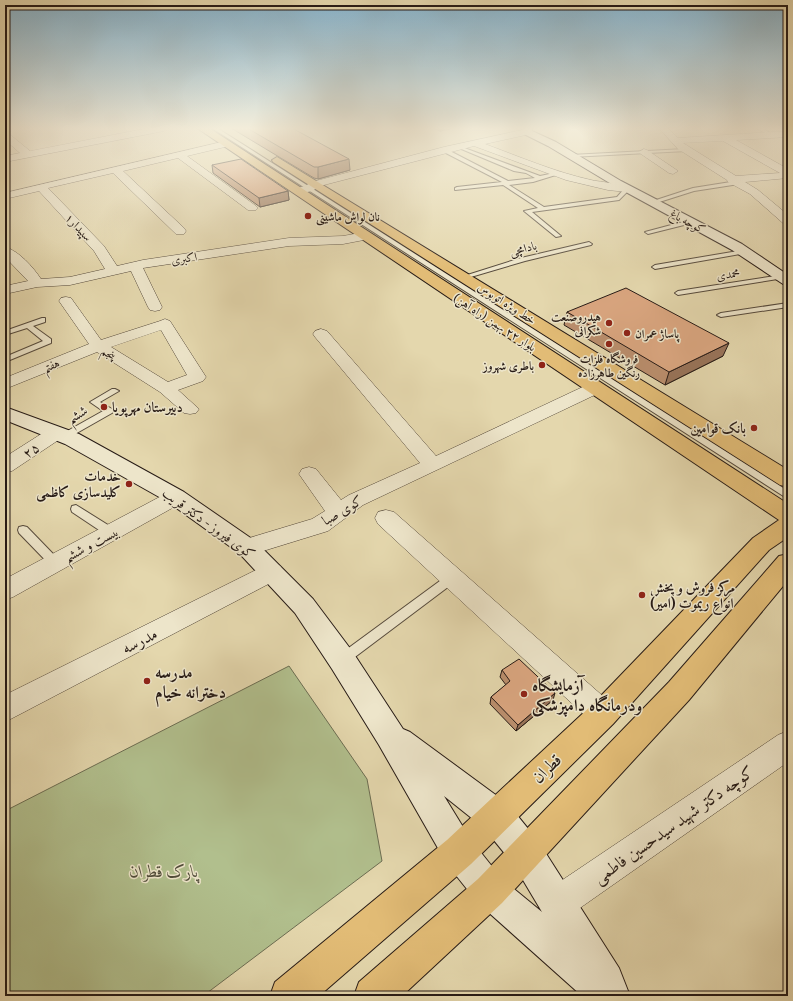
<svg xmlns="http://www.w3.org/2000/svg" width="793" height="1001" font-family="'Gentium Book Plus',Amiri,serif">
	<rect width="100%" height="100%" fill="#e4d7ad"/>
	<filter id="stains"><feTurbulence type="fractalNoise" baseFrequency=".005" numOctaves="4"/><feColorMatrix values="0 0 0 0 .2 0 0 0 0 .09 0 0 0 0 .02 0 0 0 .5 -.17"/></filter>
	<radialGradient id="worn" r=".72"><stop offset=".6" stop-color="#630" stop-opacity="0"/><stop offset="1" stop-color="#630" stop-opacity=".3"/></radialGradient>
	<path fill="#b1bf8d" stroke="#6c6d52" d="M 289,666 L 367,779 L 382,861 L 203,996 L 5,996 L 5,811 Z"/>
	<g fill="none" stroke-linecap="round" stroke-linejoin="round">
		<g stroke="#564a3c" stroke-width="2">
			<path id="lane" d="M 212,128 L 217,128 L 788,491 L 788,499 Z
				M 757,128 L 762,128 L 773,135 L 769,136 Z
				M 459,146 L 540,176 L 559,172 L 559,174 L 533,182 L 509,185 L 544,207 L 617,197 L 625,188 L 630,189 L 619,200 L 532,212 L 561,236 L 556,237 L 524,211 L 538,208 L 503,185 L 455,190 L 455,188 L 457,187 L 502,182 L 442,151 L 442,149 L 446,149 L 508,181 L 535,178 L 526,173 L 514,171 L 459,148 Z
				M 685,149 L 687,151 L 570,157 L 568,156 L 570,155 Z
				M 737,181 L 740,183 L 739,184 L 694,191 L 653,204 L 650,202 L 693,188 Z
				M 690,220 L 692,221 L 692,223 L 648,234 L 645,232 Z
				M 589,242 L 592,244 L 591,245 L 525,261 L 464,279 L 461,277 L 521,258 Z
				M 744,250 L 747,252 L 746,253 L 655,269 L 652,267 L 655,265 Z
				M 782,275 L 784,276 L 784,278 L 678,295 L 675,293 L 678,291 Z
				M 788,303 L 788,307 L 721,317 L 717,315 L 721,313 Z
				M 42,318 L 45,318 L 45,322 L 33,326 L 51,339 L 51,343 L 5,362 L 5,357 L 43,341 L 27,328 L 5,335 L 5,331 Z
				M 112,389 L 115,389 L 119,391 L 100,402 L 112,409 L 113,411 L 112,413 L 68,438 L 62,438 L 60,436 L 62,434 L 103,411 L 90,402 Z
				M 76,505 L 116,530 L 117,533 L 116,536 L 108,536 L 72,512 L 71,509 L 72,506 Z
				M 23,526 L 27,527 L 59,560 L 60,563 L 59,566 L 55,567 L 51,566 L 19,533 L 18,530 L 19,527 Z
				M 452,574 L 456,575 L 458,578 L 456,581 L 347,663 L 343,664 L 339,663 L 337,659 L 339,655 L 448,575 Z"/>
		</g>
		<g stroke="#564a3c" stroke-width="1">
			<path id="street" d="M 149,128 L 168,128 L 164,131 L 5,162 L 5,156 L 20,153 L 5,140 L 5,132 L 8,133 L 30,151 Z
				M 659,128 L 668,128 L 678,138 L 788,131 L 788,137 L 736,140 L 788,169 L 788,178 L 745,182 L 758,190 L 788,215 L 788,225 L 784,224 L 750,194 L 728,182 L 727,180 L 678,149 ZM 723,141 L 780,173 L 736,176 L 683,143 Z
				M 527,129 L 532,132 L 530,134 L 485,144 C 520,157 555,172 591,180 C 599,182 628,184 632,189 L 627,192 L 608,190 L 566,180 L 474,146 L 320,186 L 312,191 L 298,194 L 293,191 L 294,189 L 305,186 L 312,182 L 444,147 Z
				M 226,141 L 231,144 L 229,146 L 187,156 L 256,206 L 258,208 L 256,210 L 248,210 L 178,158 L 123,171 L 184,228 L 186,231 L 184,234 L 176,234 L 113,173 L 48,188 L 104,246 L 117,266 L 143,260 L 289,238 L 343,236 L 365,232 L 369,233 L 371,236 L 369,239 L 343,244 L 289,246 L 143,268 L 162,307 L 160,310 L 155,311 L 150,310 L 148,307 L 131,271 L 70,285 L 37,287 L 5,294 L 5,286 L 28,281 L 5,257 L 5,247 C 19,251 33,267 41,279 L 70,277 L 105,269 L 94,251 L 39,191 L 5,199 L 5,193 Z
				M 644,149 L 647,150 L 678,171 L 673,174 L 669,173 L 641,154 L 639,152 Z
				M 66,297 L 71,298 L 101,340 L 160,321 L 165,319 L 170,321 L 206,377 L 203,381 L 178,390 L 199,409 L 196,413 L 190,414 L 184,413 L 160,392 L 97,352 L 5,389 L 5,378 L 89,344 L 59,301 L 61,298 ZM 161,330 L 187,375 L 168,382 L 111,347 Z
				M 321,329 L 327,331 L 436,456 L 589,384 L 595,383 L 601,384 L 604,388 L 601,392 L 363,505 L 328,531 L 247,556 L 239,553 L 236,547 L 239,541 L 312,519 L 325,511 L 299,474 L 302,469 L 309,467 L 316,469 L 341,500 L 349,495 L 420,463 L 315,337 L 313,334 L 315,331 Z
				M 56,427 L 63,429 L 65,433 L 63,437 L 12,471 L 5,473 L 5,457 L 49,429 Z
				M 176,490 L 183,492 L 186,497 L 183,502 L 13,597 L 5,600 L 5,579 L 169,492 Z
				M 386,510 L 394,512 L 613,705 L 617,714 L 613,723 L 603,727 L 593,723 L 378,524 L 375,518 L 378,512 Z
				M 272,563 L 280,566 L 284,572 L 280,578 L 5,722 L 5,695 L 264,566 Z
				M 788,731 L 788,762 L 570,915 L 558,920 L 546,915 L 541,903 L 546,891 L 778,735 Z"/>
		</g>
		<g stroke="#271b16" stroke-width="2">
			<path id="secondary" d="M 522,128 L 532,128 L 532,131 L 556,142 L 621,181 L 742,244 L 788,275 L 788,285 L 783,284 L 732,250 L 613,185 L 548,146 L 524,134 Z
				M 5,407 L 79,434 L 184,492 L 255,541 L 313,599 L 352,651 L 403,729 L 410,732 L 508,804 L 538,841 L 619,968 L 630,996 L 582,996 L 478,903 L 447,864 L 379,745 L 332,669 L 295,613 L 239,553 L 168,502 L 65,444 L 5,420 ZM 444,796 L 484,828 L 514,865 L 542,912 L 502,879 L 471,840 Z"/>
		</g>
		<g stroke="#271b16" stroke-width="2">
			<path id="primary" d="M 197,128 L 209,128 L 788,504 L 788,537 L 769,550 L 613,724 L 471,864 L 319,996 L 270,996 L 275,982 L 447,840 L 593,704 L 753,538 L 779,520 Z
				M 277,157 L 788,470 L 788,487 L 780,485 L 273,162 L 272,160 Z
				M 788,554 L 788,580 L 689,700 L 502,903 L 402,996 L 354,996 L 359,982 L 478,879 L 669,682 L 779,556 Z"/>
		</g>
		<use href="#lane" fill="#ede5ca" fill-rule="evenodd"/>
		<use href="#street" fill="#ede5ca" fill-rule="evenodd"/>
		<use href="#secondary" fill="#ede5ca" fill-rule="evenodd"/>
		<use href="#primary" fill="#e2bc76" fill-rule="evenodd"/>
	</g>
	<path fill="#bb8f6e" stroke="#271b16" d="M 231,128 L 292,128 L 350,170 L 318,179 L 314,178 Z
		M 433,128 L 453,128 L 440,131 Z
		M 212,165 L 288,191 L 289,200 L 260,207 L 213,173 Z
		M 567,312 L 723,356 L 665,385 L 564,325 Z
		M 502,670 L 553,700 L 516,731 L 490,704 L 491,697 L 506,685 L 500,677 Z"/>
	<path fill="#99745a" stroke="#271b16" d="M 440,128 L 453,128 L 440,131 Z
		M 349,159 L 350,170 L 318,179 L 318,167 Z
		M 288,191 L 289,200 L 260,207 L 259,198 Z
		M 729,343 L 723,356 L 665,385 L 669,372 Z
		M 555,693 L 553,700 L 516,731 L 518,725 Z"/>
	<path fill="#daa680" stroke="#271b16" d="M 247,128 L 292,128 L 349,159 L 318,167 L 314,167 Z
		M 241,159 L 288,191 L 259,198 L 212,165 Z
		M 626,288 L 729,343 L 669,372 L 567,312 Z
		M 519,659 L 555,693 L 518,725 L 491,697 L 510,681 L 502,670 Z"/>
	<linearGradient id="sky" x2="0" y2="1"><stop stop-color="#87b6d1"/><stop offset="0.48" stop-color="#f3edda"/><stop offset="1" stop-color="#f3edda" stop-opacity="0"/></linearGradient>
	<rect width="793" height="268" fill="url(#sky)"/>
	<g fill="#8f2418" stroke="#ede5ca" stroke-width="1.5">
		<circle cx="308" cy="216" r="4"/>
		<circle cx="609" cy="323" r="4"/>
		<circle cx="627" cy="333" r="4"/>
		<circle cx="609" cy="344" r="4"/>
		<circle cx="542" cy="365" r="4"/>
		<circle cx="104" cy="407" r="4"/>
		<circle cx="754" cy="428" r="4"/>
		<circle cx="129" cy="484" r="4"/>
		<circle cx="642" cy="595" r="4"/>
		<circle cx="147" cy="681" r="4"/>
		<circle cx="524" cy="694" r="4"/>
	</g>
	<g text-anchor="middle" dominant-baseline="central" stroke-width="3" stroke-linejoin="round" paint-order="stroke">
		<g font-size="12" font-weight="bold" fill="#271b16" stroke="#ede5ca" text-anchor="start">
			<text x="316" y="216">نان لواش ماشینی</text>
			<text x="601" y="316" text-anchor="end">هیدروصنعت<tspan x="601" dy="14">شکرانی</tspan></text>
			<text x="635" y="333">پاساژ عمران</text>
			<text x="609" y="358" text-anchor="middle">فروشگاه فلزات<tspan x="609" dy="14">رنگین طاهرزاده</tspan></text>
			<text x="534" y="365" text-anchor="end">باطری شهروز</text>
		</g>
		<g font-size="12" fill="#271b16" stroke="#ede5ca">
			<text transform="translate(688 221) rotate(28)">کوچه باغ</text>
			<text transform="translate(79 227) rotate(47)">سپیدار۱</text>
			<text transform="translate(523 248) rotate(-14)">بادامچی</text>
			<text transform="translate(184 258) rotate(-9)">اکبری</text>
			<text transform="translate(728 274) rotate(-9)">محمدی</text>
			<text transform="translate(507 303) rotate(33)">خط ویژه اتوبوس</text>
			<text transform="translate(495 322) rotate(33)">بلوار ۲۲ بهمن (راه آهن)</text>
			<text transform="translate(109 353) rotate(32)">پنجم</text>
			<text transform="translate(51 365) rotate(-23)">هفتم</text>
		</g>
		<g font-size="14" font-weight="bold" fill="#271b16" stroke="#ede5ca" text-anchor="start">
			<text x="112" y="407">دبیرستان مهرپویا</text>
			<text x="746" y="428" text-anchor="end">بانک قوامین</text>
			<text x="121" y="476" text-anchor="end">خدمات<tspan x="121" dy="16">کلیدسازی کاظمی</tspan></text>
			<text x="650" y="587">مرکز فروش و پخش<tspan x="650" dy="16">انواع ریموت (امیر)</tspan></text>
		</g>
		<g font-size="14" fill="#271b16" stroke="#ede5ca">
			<text transform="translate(77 414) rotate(-30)">ششم</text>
			<text transform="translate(31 450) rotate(-33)">۲۵</text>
			<text transform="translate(342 510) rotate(-31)">کوی صبا</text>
			<text transform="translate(209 523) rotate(36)">کوی فیروز - دکتر قریب</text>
			<text transform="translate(91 544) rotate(-28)">بیست و ششم</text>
		</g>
		<g font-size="17" fill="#271b16" stroke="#ede5ca">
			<text transform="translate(139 640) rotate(-27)">مدرسه</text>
			<text transform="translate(546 768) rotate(-44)">قطران</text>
			<text transform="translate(673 824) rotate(-35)">کوچه دکتر شهید سیدحسین فاطمی</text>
		</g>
		<g font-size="17" font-weight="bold" fill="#271b16" stroke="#ede5ca" text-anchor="start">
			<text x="155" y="671">مدرسه<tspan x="155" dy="20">دخترانه خیام</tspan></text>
			<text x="532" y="684">آزمایشگاه<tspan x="532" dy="20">ودرمانگاه دامپزشکی</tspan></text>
		</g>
		<g font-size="17" font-style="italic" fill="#504c3a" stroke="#ede5ca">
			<text x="164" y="870">پارک قطران</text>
		</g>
	</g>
	<rect width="793" height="1001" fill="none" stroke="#e4d7ad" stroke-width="20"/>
	<rect x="6" y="6" width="781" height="989" fill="none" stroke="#271b16" stroke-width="2"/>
	<rect x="10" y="10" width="773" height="981" fill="none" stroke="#271b16"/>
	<rect width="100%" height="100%" filter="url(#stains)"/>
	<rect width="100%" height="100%" fill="url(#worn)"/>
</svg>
